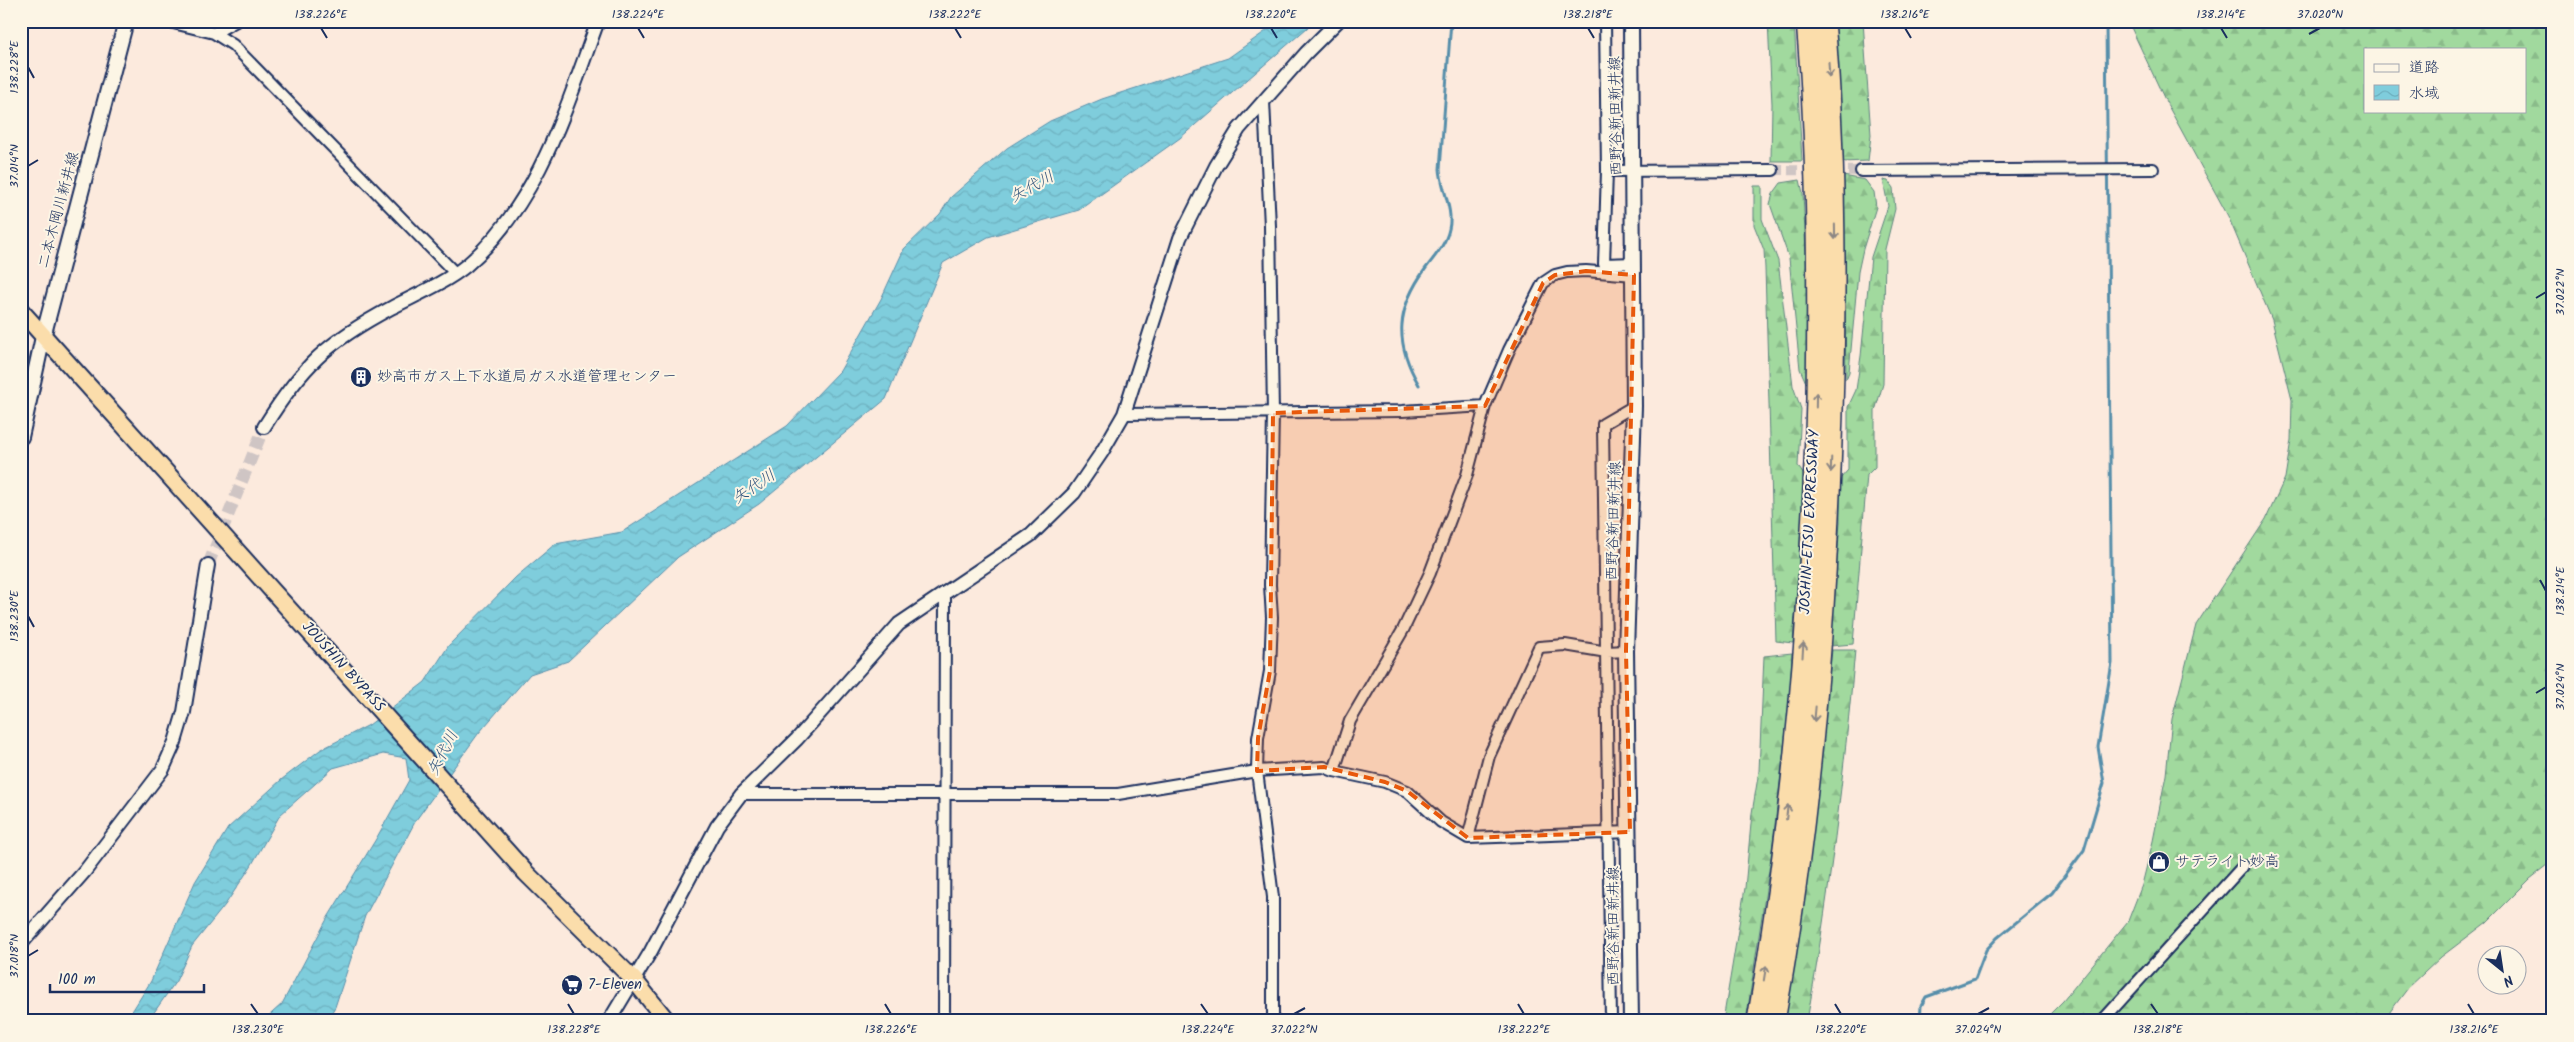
<svg xmlns="http://www.w3.org/2000/svg" width="2574" height="1042" font-family="Kalam,'Klee One',sans-serif">
	<defs>
		<pattern id="forest-firs" width="22" height="20" patternUnits="userSpaceOnUse" patternTransform="scale(1.25)"><rect width="22" height="20" fill="#a1d99e"/><path d="M5 1l3.5 6h-7zM16 11l3.5 6h-7z" fill="#8abb8a"/></pattern>
		<pattern id="water-waves" width="16" height="10" patternUnits="userSpaceOnUse" patternTransform="scale(1.25)"><rect width="16" height="10" fill="#7fcddc"/><path d="M0 5q4-4 8 0t8 0" fill="none" stroke="#6db0bf"/></pattern>
	</defs>
	<rect width="100%" height="100%" fill="#fceadd"/>
	<filter id="ink" filterUnits="userSpaceOnUse"><feTurbulence type="fractalNoise" baseFrequency=".02" numOctaves="2"/><feDisplacementMap in="SourceGraphic" scale="10" xChannelSelector="R" yChannelSelector="G"/><feConvolveMatrix kernelMatrix="1 2 1 2 8 2 1 2 1" color-interpolation-filters="sRGB"/></filter>
	<g filter="url(#ink)">
		<path fill="url(#forest-firs)" stroke="#5e847e" fill-rule="evenodd" d="M 1768,21 L 1794,21 L 1802,161 L 1771,161 L 1772,104 Z
			M 1833,21 L 1863,21 L 1871,135 L 1868,161 L 1841,162 Z
			M 2128,21 L 2553,21 L 2553,861 L 2530,879 L 2487,922 L 2441,957 L 2408,988 L 2383,1021 L 2043,1021 L 2063,1001 L 2128,921 L 2142,885 L 2153,841 L 2166,775 L 2172,719 L 2196,625 L 2266,519 L 2285,478 L 2291,440 L 2292,400 L 2272,320 L 2228,216 L 2166,102 ZM 2365,49 L 2525,49 L 2525,111 L 2365,111 Z
			M 1843,176 L 1865,180 L 1874,192 L 1876,207 L 1863,249 L 1858,272 L 1849,372 L 1846,379 Z
			M 1800,180 L 1803,193 L 1807,274 L 1807,385 L 1800,369 L 1789,258 L 1770,204 L 1773,194 L 1781,183 Z
			M 1883,180 L 1888,181 L 1893,188 L 1895,209 L 1885,249 L 1883,384 L 1875,411 L 1875,467 L 1867,475 L 1853,644 L 1830,646 L 1840,523 L 1840,479 L 1848,470 L 1848,407 L 1856,390 L 1861,356 L 1871,257 L 1888,206 Z
			M 1754,186 L 1762,186 L 1762,219 L 1778,261 L 1793,386 L 1801,409 L 1798,466 L 1805,477 L 1793,643 L 1776,641 L 1765,268 L 1764,250 L 1754,225 Z
			M 1832,650 L 1855,650 C 1844,775 1829,898 1807,1021 L 1784,1021 L 1817,782 Z
			M 1792,653 L 1790,697 L 1772,850 L 1746,1021 L 1723,1021 L 1745,888 L 1752,813 L 1759,771 L 1764,656 Z"/>
		<path fill="url(#water-waves)" stroke="#578eaa" d="M 1280,21 L 1315,21 L 1180,138 L 1079,210 L 988,237 L 943,263 L 886,399 L 759,504 L 678,557 L 568,661 L 530,674 L 478,734 L 416,820 L 365,916 L 335,1007 L 326,1021 L 263,1021 L 282,1004 L 327,919 L 376,839 L 409,780 L 406,758 L 383,754 L 333,768 L 280,815 L 251,866 L 225,905 L 192,946 L 176,981 L 148,1021 L 126,1021 L 151,981 L 195,882 L 228,828 L 281,780 L 320,750 L 369,725 L 425,682 L 449,645 L 516,577 L 555,544 L 622,532 L 787,426 L 840,371 L 881,299 L 904,249 L 940,214 L 951,197 L 1007,148 L 1050,121 L 1102,99 L 1228,58 Z"/>
		<g fill="none" stroke-linecap="round" stroke-linejoin="round">
			<path stroke="#578eaa" stroke-width="3" d="M 1419,385 C 1394,342 1396,309 1426,268 C 1435,256 1446,244 1449,229 C 1454,210 1441,188 1440,169 L 1451,21
				M 1920,1021 L 1921,1006 L 1926,997 L 1975,979 L 1986,950 L 1997,938 L 2052,893 L 2084,850 L 2104,783 L 2098,747 L 2112,663 L 2106,21"/>
			<path stroke="#cfc5c4" stroke-width="10" stroke-dasharray="10 5" stroke-linecap="butt" d="M 1773,170 L 1861,171"/>
			<path stroke="#cfc5c4" stroke-width="12" stroke-dasharray="12 6" stroke-linecap="butt" d="M 208,565 L 264,427"/>
			<g stroke="#1b2f5e" stroke-width="14">
				<path id="minor" d="M 165,21 L 214,33 L 233,45 L 455,273
					M 1605,21 L 1607,171 L 1604,264 L 1634,263
					M 214,33 L 236,21
					M 1264,101 L 1270,226 L 1273,413 L 1270,585 L 1272,617 L 1270,671 L 1258,738 L 1257,771 L 1273,897 L 1273,1021
					M 1607,171 L 1773,170
					M 1861,171 L 2153,169
					M 1124,414 L 1402,411 L 1485,406
					M 1334,771 L 1385,782 L 1407,791 L 1441,822 L 1468,838 L 1630,832
					M 741,794 L 1118,794 L 1257,771 L 1324,767 L 1334,771 L 1350,721 L 1403,630 L 1430,573 L 1467,475 L 1485,406 L 1509,350 L 1543,283 L 1555,275 L 1567,272 L 1586,271 L 1634,275
					M 1468,838 L 1489,756 L 1539,647 L 1565,645 L 1607,652 L 1626,651
					M 944,1021 L 945,592
					M 1611,1021 L 1603,424 L 1634,406
					M 2102,1021 L 2243,866"/>
			</g>
			<g stroke="#1b2f5e" stroke-width="16">
				<path id="tertiary" d="M 264,427 C 302,366 327,342 391,308 C 416,295 445,283 467,265 C 539,203 566,107 598,21
					M 21,944 L 85,871 L 163,769 L 175,742 L 184,712 L 208,565
					M 609,1021 L 651,951 L 717,826 L 741,794 L 797,739 L 899,624 L 1031,535 L 1074,493 L 1102,452 L 1124,414 L 1180,238 L 1216,166 L 1239,129 L 1306,53 L 1338,21"/>
			</g>
			<g stroke="#1b2f5e" stroke-width="18">
				<path id="secondary" d="M 21,437 L 43,337 L 126,21
					M 1631,1021 L 1626,651 L 1634,406 L 1631,21"/>
			</g>
			<g stroke="#1b2f5e" stroke-width="20">
				<path id="trunk" d="M 21,311 L 526,873 L 634,980 L 667,1021"/>
			</g>
			<g stroke="#1b2f5e" stroke-width="22">
				<path id="motorway" d="M 1757,1021 C 1793,816 1811,607 1816,399 C 1818,273 1817,147 1806,21
					M 1775,1021 C 1808,839 1824,654 1831,470 C 1837,320 1838,170 1825,21"/>
			</g>
			<use href="#minor" stroke="#fcf5e5" stroke-width="10"/>
			<use href="#tertiary" stroke="#fcf5e5" stroke-width="12"/>
			<use href="#secondary" stroke="#fcf5e5" stroke-width="14"/>
			<use href="#trunk" stroke="#fbddab" stroke-width="16"/>
			<use href="#motorway" stroke="#fbddab" stroke-width="19"/>
		</g>
		<defs><path id="oneway-shaft" d="M-6 0H5M1.5-3L5.5 0L1.5 3" fill="none" stroke-width="1.6" stroke-linecap="round" stroke-linejoin="round" transform="scale(1.25)"/></defs>
		<g stroke="#8b8684">
			<use href="#oneway-shaft" transform="translate(1829 70) rotate(86)"/>
			<use href="#oneway-shaft" transform="translate(1835 232) rotate(89)"/>
			<use href="#oneway-shaft" transform="translate(1816 400) rotate(-89)"/>
			<use href="#oneway-shaft" transform="translate(1831 465) rotate(92)"/>
			<use href="#oneway-shaft" transform="translate(1803 650) rotate(-86)"/>
			<use href="#oneway-shaft" transform="translate(1815 714) rotate(95)"/>
			<use href="#oneway-shaft" transform="translate(1787 812) rotate(-83)"/>
			<use href="#oneway-shaft" transform="translate(1765 973) rotate(-81)"/>
		</g>
	</g>
	<path fill="#e8590c" fill-opacity="0.2" stroke="#e8590c" stroke-width="4" stroke-dasharray="10 6" stroke-linejoin="round" d="M 1586,271 L 1634,275 L 1626,651 L 1630,832 L 1468,838 L 1407,791 L 1385,782 L 1324,767 L 1257,771 L 1258,738 L 1270,671 L 1273,413 L 1485,406 L 1543,283 L 1555,275 Z"/>
	<path fill="none" stroke="#1b2f5e" stroke-width="2" d="M 321,28 L 327,38M 638,28 L 644,38M 955,28 L 961,38M 1271,28 L 1277,38M 1588,28 L 1594,38M 1905,28 L 1911,38M 2221,28 L 2227,38M 2309,34 L 2320,28M 28,67 L 34,78M 28,166 L 38,160M 2536,298 L 2546,292M 2540,580 L 2546,591M 28,616 L 34,627M 2536,693 L 2546,687M 28,956 L 38,950M 251,1004 L 258,1014M 568,1004 L 574,1014M 885,1004 L 891,1014M 1201,1004 L 1208,1014M 1518,1004 L 1524,1014M 1835,1004 L 1841,1014M 2151,1004 L 2158,1014M 2468,1004 L 2474,1014M 1294,1014 L 1305,1008M 1978,1014 L 1989,1008"/>
	<defs>
		<g id="building-disc" transform="scale(1.125)"><circle r="9.5" fill="#1b2f5e" stroke="#fcf5e5"/><path d="M-4-6H4V6H1V3H-1V6H-4ZM-2.5-4.3h1.7v1.8h-1.7ZM.8-4.3h1.7v1.8H.8ZM-2.5-1h1.7V.8h-1.7ZM.8-1h1.7V.8H.8Z" fill="#fff"/></g>
		<g id="shop-disc" transform="scale(1.125)"><circle r="9.5" fill="#1b2f5e" stroke="#fcf5e5"/><path d="M-5-2.5h2.3a2.7 3.5 0 0 1 5.4 0H5L5.5 6h-11ZM-1.5-2.5h3a1.5 2.3 0 0 0-3 0Z" fill="#fff"/></g>
		<g id="supermarket-disc" transform="scale(1.125)"><circle r="9.5" fill="#1b2f5e" stroke="#fcf5e5"/><path d="M-6-5.5h2.5l.6 2H6L4.5 2H-2.5L-4.4-4H-6ZM-1.5 3.2a1.3 1.3 0 1 0 .1 0ZM3 3.2a1.3 1.3 0 1 0 .1 0Z" fill="#fff"/></g>
	</defs>
	<g fill-rule="evenodd">
		<use href="#building-disc" x="361" y="377"/>
		<use href="#shop-disc" x="2159" y="862"/>
		<use href="#supermarket-disc" x="572" y="985"/>
	</g>
	<g text-anchor="middle" dominant-baseline="central" stroke-width="4" stroke-linejoin="round" paint-order="stroke">
		<g font-size="15" fill="#1b2f5e" stroke="#fcf5e5">
			<text transform="translate(1616 116) rotate(-91)">西野谷新田新井線</text>
			<text transform="translate(59 210) rotate(-75)">二本木岡川新井線</text>
			<text transform="translate(1614 521) rotate(-88)">西野谷新田新井線</text>
			<text transform="translate(1810 522) rotate(-87)">JOSHIN-ETSU EXPRESSWAY</text>
			<text transform="translate(343 667) rotate(48)">JOUSHIN BYPASS</text>
			<text transform="translate(1614 926) rotate(-90)">西野谷新田新井線</text>
		</g>
		<g font-size="15" fill="#1b2f5e" stroke="#fcf5e5" text-anchor="start">
			<text x="377" y="377">妙高市ガス上下水道局ガス水道管理センター</text>
			<text x="2175" y="862">サテライト妙高</text>
			<text x="588" y="985">7-Eleven</text>
		</g>
		<g font-size="16" font-style="italic" fill="#34567e" stroke="#fcf5e5">
			<text transform="translate(1032 187) rotate(-29)">矢代川</text>
			<text transform="translate(754 487) rotate(-34)">矢代川</text>
			<text transform="translate(443 753) rotate(-63)">矢代川</text>
		</g>
	</g>
	<rect width="2574" height="1042" fill="none" stroke="#fcf5e5" stroke-width="55"/>
	<rect x="2364" y="48" width="162" height="65" fill="#fcf5e5" stroke="#a2a6af"/>
	<rect x="2374" y="64" width="25" height="8" fill="#fcf5e5" stroke="#a2a6af"/>
	<text x="2409" y="72" font-size="15" fill="#1b2f5e">道路</text>
	<rect x="2374" y="85" width="25" height="15" fill="url(#water-waves)" stroke="#a2a6af"/>
	<text x="2409" y="98" font-size="15" fill="#1b2f5e">水域</text>
	<g transform="translate(2502 970) rotate(150)"><circle r="24" fill="#fcf5e5" stroke="#a2a6af"/>
	<path d="M0-4L9 19L0 12L-9 19Z" fill="#1b2f5e"/>
	<text y="-8" font-size="14" font-weight="bold" text-anchor="middle" fill="#1b2f5e">N</text>
	</g>
	<path d="M50 984v8h154v-8" fill="none" stroke="#1b2f5e" stroke-width="2.5"/>
	<text x="58" y="984" font-size="15" fill="#1b2f5e" stroke="#fcf5e5" stroke-width="4" paint-order="stroke">100 m</text>
	<rect x="28" y="28" width="2518" height="986" fill="none" stroke="#1b2f5e" stroke-width="2"/>
	<g font-size="12" text-anchor="middle" fill="#1b2f5e">
		<text x="321" y="18">138.226°E</text>
		<text x="638" y="18">138.224°E</text>
		<text x="955" y="18">138.222°E</text>
		<text x="1271" y="18">138.220°E</text>
		<text x="1588" y="18">138.218°E</text>
		<text x="1905" y="18">138.216°E</text>
		<text x="2221" y="18">138.214°E</text>
		<text x="2320" y="18">37.020°N</text>
		<text transform="translate(14 67) rotate(-90)" y="4">138.228°E</text>
		<text transform="translate(14 166) rotate(-90)" y="4">37.014°N</text>
		<text transform="translate(2560 292) rotate(-90)" y="4">37.022°N</text>
		<text transform="translate(2560 591) rotate(-90)" y="4">138.214°E</text>
		<text transform="translate(14 616) rotate(-90)" y="4">138.230°E</text>
		<text transform="translate(2560 687) rotate(-90)" y="4">37.024°N</text>
		<text transform="translate(14 956) rotate(-90)" y="4">37.018°N</text>
		<text x="258" y="1033">138.230°E</text>
		<text x="574" y="1033">138.228°E</text>
		<text x="891" y="1033">138.226°E</text>
		<text x="1208" y="1033">138.224°E</text>
		<text x="1294" y="1033">37.022°N</text>
		<text x="1524" y="1033">138.222°E</text>
		<text x="1841" y="1033">138.220°E</text>
		<text x="1978" y="1033">37.024°N</text>
		<text x="2158" y="1033">138.218°E</text>
		<text x="2474" y="1033">138.216°E</text>
	</g>
</svg>
